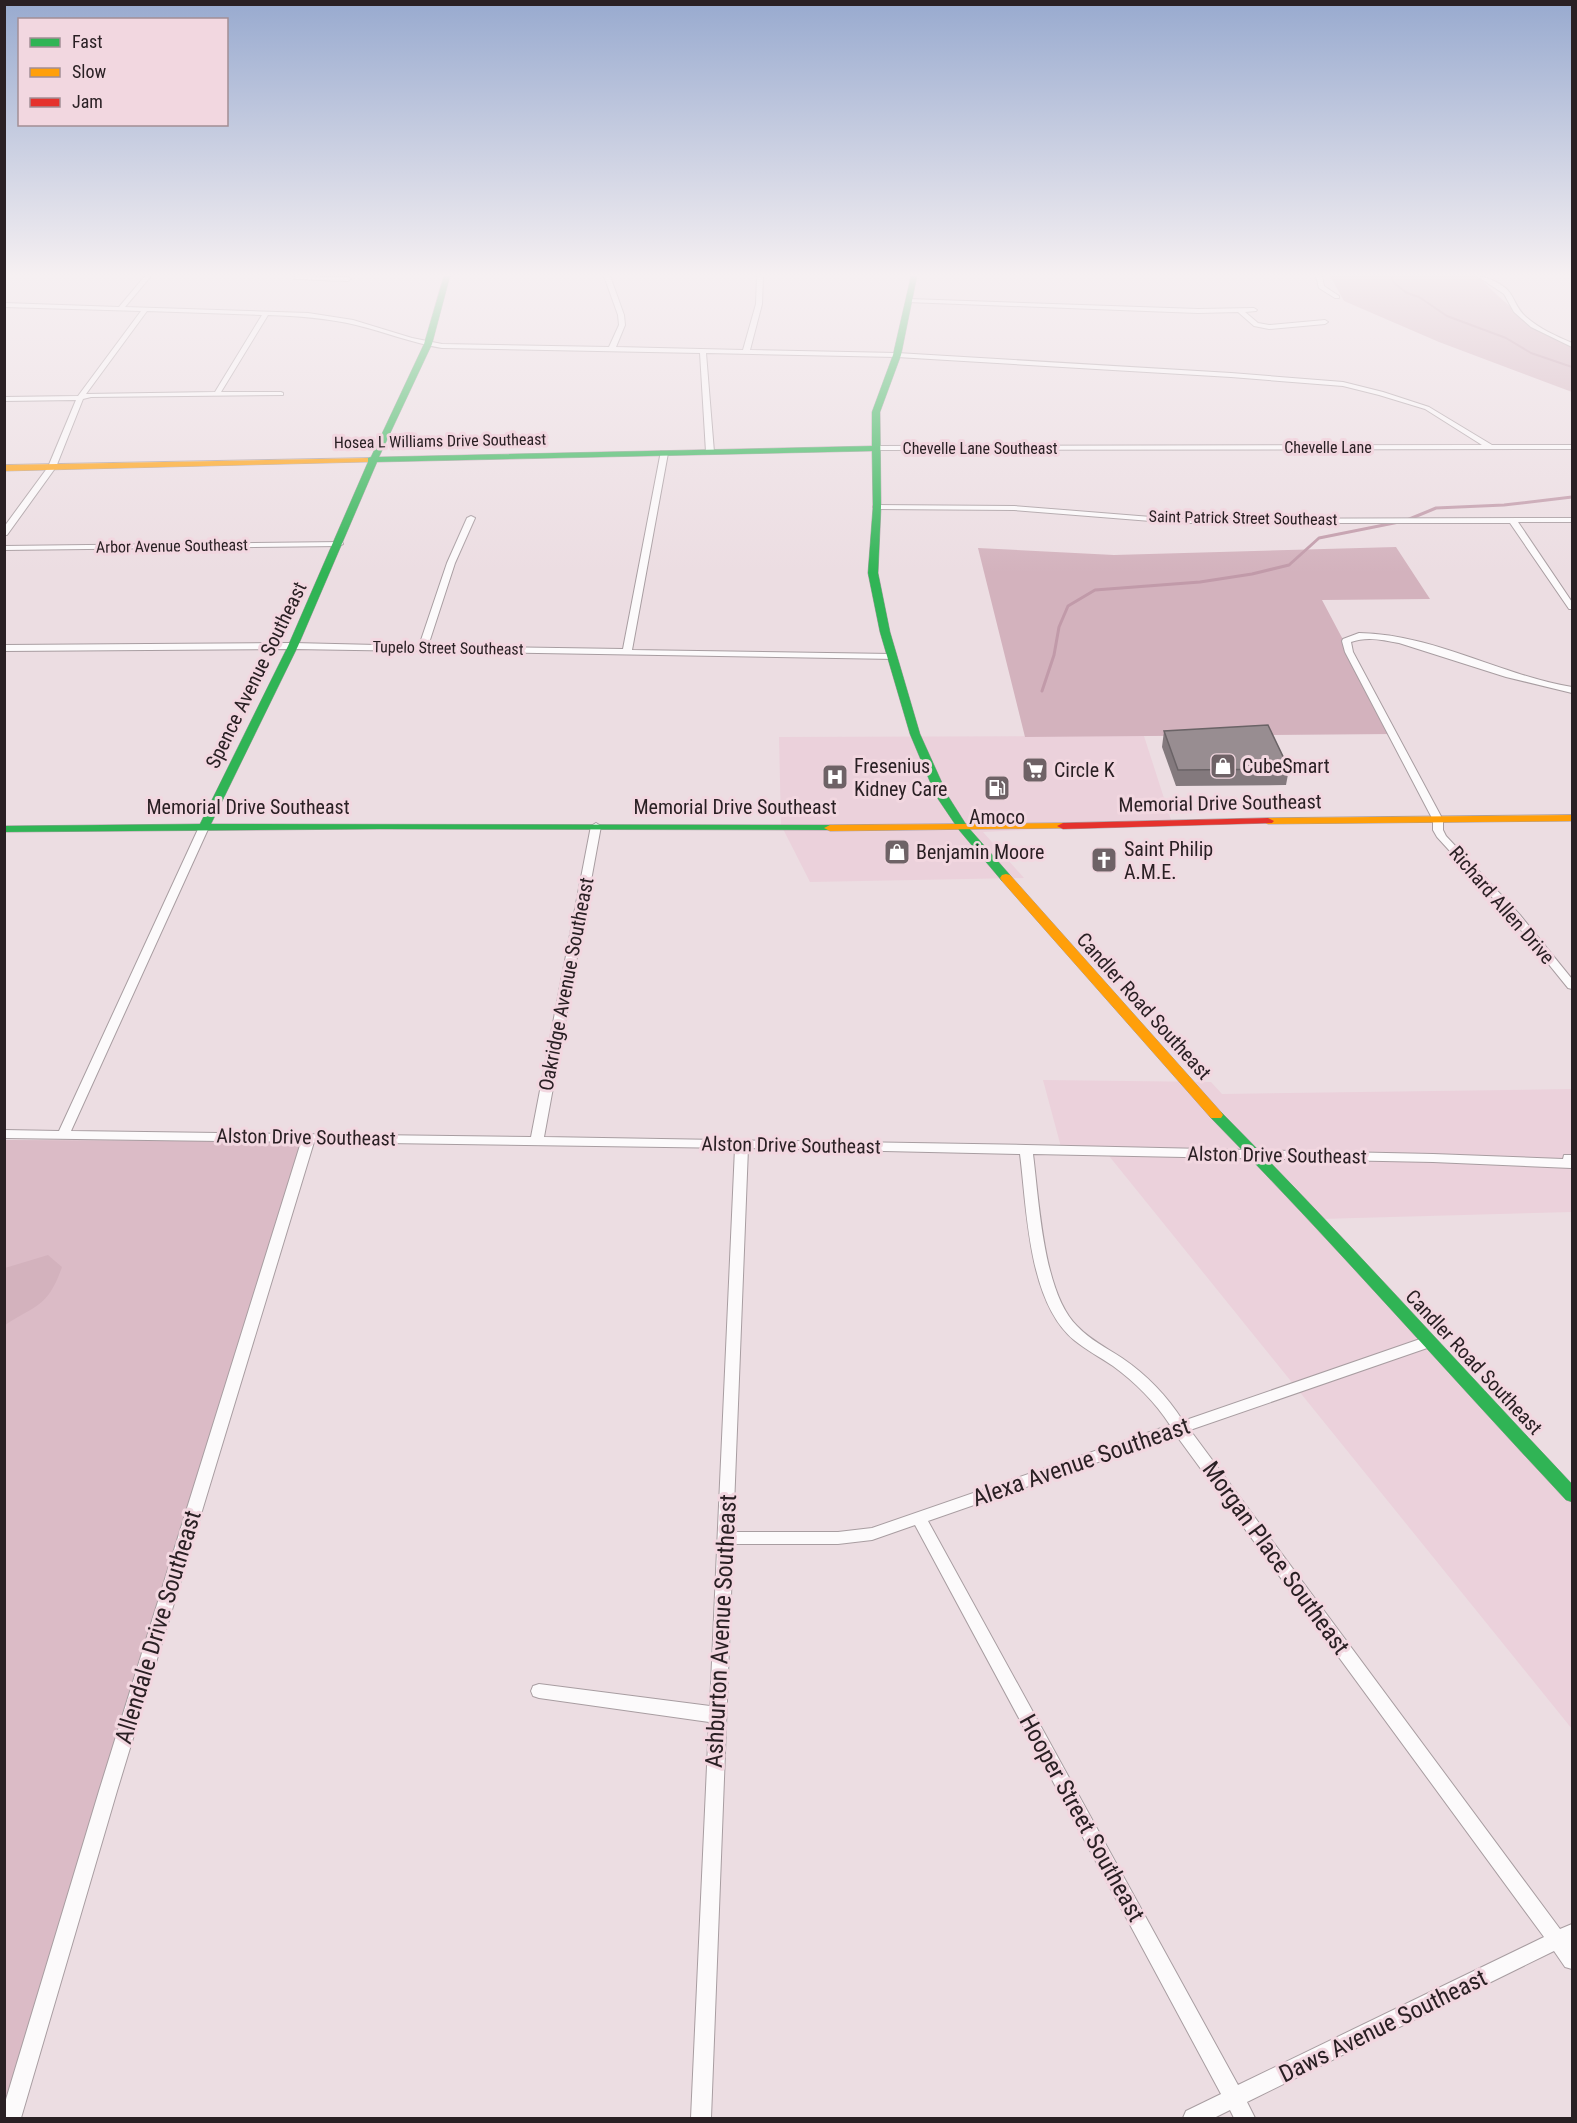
<svg xmlns="http://www.w3.org/2000/svg" width="1577" height="2123" font-family="'Roboto Condensed',sans-serif">
	<rect width="100%" height="100%" fill="#ecdde2"/>
	<path fill="#ebd1db" d="M 1144,736 L 1172,823 L 983,832 L 1024,878 L 810,882 L 781,825 L 779,737 Z
		M 1043,1080 L 1211,1082 L 1222,1094 L 1572,1089 L 1572,1212 L 1320,1219 L 1572,1489 L 1572,1729 L 1101,1146 L 1061,1147 Z"/>
	<path fill="#dbbbc6" d="M 5,1140 L 312,1141 L 108,1791 L 11,2118 L 5,2118 Z"/>
	<path fill="#d3b2bd" d="M 1330,276 L 1478,276 C 1504,304 1537,330 1572,345 L 1572,392 L 1439,342 L 1344,301 Z
		M 1396,547 L 1430,599 L 1322,600 L 1393,734 L 1025,737 L 978,548 L 1114,555 Z
		M 48,1255 L 62,1267 C 48,1307 36,1305 5,1325 L 5,1268 Z"/>
	<g fill="none" stroke-linecap="round" stroke-linejoin="round">
		<path stroke="#c19aa9" stroke-width="2" d="M 1391,276 L 1394,283 L 1407,293 L 1419,297 L 1447,316 L 1506,338 L 1531,353 L 1572,367"/>
		<path stroke="#c19aa9" stroke-width="3" d="M 1407,520 L 1436,508 L 1504,505 L 1572,497
			M 1042,691 L 1054,655 L 1059,627 L 1068,606 L 1095,590 L 1200,582 L 1252,574 L 1289,565 L 1319,538 L 1399,522"/>
		<g stroke="#a89da1" stroke-width="2">
			<path id="street" d="M 145,276 L 151,276 L 125,307 L 308,313 L 353,320 L 412,338 L 442,344 L 609,347 L 619,325 L 618,315 L 604,276 L 610,276 L 624,315 L 625,325 L 616,347 L 743,350 L 756,304 L 757,276 L 763,276 L 762,304 L 750,350 L 897,353 L 1231,373 L 1343,382 L 1383,392 L 1429,407 L 1492,445 L 1572,445 L 1572,449 L 877,450 L 873,448 L 874,446 L 1482,445 L 1425,409 L 1379,395 L 1343,386 L 1231,377 L 897,357 L 706,353 L 714,452 L 710,454 L 706,452 L 700,353 L 442,348 C 412,343 385,332 356,325 C 327,318 298,316 268,315 L 221,392 L 281,392 L 283,393 L 283,395 L 91,397 L 83,399 L 56,467 L 7,535 L 4,535 L 4,527 L 48,467 L 76,400 L 4,401 L 4,397 L 78,396 L 141,311 L 4,307 L 4,303 L 119,307 ZM 147,311 L 262,315 L 215,392 L 86,394 Z
				M 296,276 L 348,277 L 351,279 L 348,281 L 294,279 Z
				M 1316,276 L 1322,276 L 1324,286 L 1339,296 L 1339,298 L 1335,298 L 1319,288 Z
				M 1477,276 C 1486,276 1505,285 1510,293 C 1516,302 1517,309 1526,317 C 1540,329 1556,336 1572,343 L 1572,347 L 1531,327 L 1514,312 L 1504,294 Z
				M 909,299 L 1198,309 L 1254,308 L 1257,310 L 1256,311 L 1245,312 L 1258,323 L 1269,325 L 1325,320 L 1328,322 L 1325,324 L 1269,329 L 1254,326 L 1238,312 L 1198,313 L 907,302 Z
				M 661,451 L 668,453 L 632,650 L 892,654 L 896,657 L 895,659 L 293,649 L 4,651 L 4,645 L 293,643 L 419,646 L 447,563 L 467,518 L 471,516 L 475,518 L 455,563 L 428,646 L 623,649 Z
				M 874,505 L 1014,506 L 1176,519 L 1572,518 L 1572,522 L 1518,522 L 1572,602 L 1572,609 L 1569,609 L 1510,523 L 1176,523 L 1014,510 L 877,509 L 873,507 Z
				M 342,542 L 343,544 L 339,546 L 4,550 L 4,546 Z
				M 1359,633 C 1433,634 1500,675 1572,687 L 1572,693 L 1506,677 L 1399,643 C 1383,640 1367,636 1351,642 L 1353,652 L 1443,820 L 1443,830 L 1446,836 L 1520,915 L 1572,979 L 1572,989 L 1568,988 L 1512,919 L 1437,837 L 1433,830 L 1433,820 L 1345,652 L 1342,641 L 1343,639 Z
				M 596,823 L 601,826 L 544,1137 L 1026,1145 L 1433,1154 L 1563,1159 L 1564,1155 L 1572,1155 L 1571,1168 L 1433,1162 L 1033,1154 C 1039,1200 1043,1293 1077,1326 C 1090,1340 1107,1348 1122,1358 C 1147,1375 1167,1396 1183,1421 L 1423,1338 L 1428,1337 L 1433,1338 L 1435,1342 L 1433,1346 L 1190,1430 L 1560,1929 L 1572,1924 L 1572,1969 L 1565,1967 L 1554,1951 L 1247,2102 L 1255,2118 L 1234,2118 L 1230,2110 L 1214,2118 L 1183,2118 L 1186,2111 L 1221,2094 L 915,1525 L 872,1540 L 838,1544 L 733,1544 L 711,2118 L 691,2118 L 709,1722 L 539,1698 L 533,1696 L 531,1691 L 533,1686 L 539,1684 L 710,1706 L 735,1148 L 314,1142 L 117,1791 L 21,2118 L 4,2118 L 4,2106 L 99,1791 L 301,1142 L 4,1138 L 4,1130 L 59,1131 L 199,827 L 204,824 L 209,827 L 71,1131 L 531,1137 L 591,826 ZM 748,1148 L 1020,1154 C 1027,1209 1028,1302 1074,1340 C 1086,1350 1100,1357 1113,1366 C 1135,1382 1155,1402 1170,1425 L 872,1528 L 838,1532 L 733,1532 ZM 1176,1435 L 1544,1937 L 1238,2085 L 928,1521 Z"/>
		</g>
		<g stroke="#a89da1" stroke-width="1">
			<path id="fast" d="M 444,276 L 450,276 L 432,344 L 379,457 L 872,446 L 872,412 L 893,355 L 911,276 L 917,276 L 901,355 L 880,412 L 881,507 L 878,573 L 890,632 L 920,734 L 948,796 L 967,826 L 1010,875 L 1012,878 L 1010,881 L 1002,881 L 959,830 L 936,796 L 910,734 L 880,632 L 868,573 L 873,507 L 872,451 L 377,462 L 298,646 L 211,824 L 830,825 L 836,828 L 834,830 L 379,829 L 4,832 L 4,826 L 200,824 L 288,646 L 368,462 L 361,460 L 371,457 L 424,344 Z
				M 1216,1110 L 1221,1112 C 1341,1233 1455,1360 1572,1484 L 1572,1502 L 1566,1500 C 1447,1373 1333,1242 1211,1118 L 1209,1115 L 1211,1112 Z"/>
		</g>
		<g stroke="#a89da1" stroke-width="1">
			<path id="slow" d="M 368,458 L 368,462 L 365,462 L 4,471 L 4,465 Z
				M 1572,815 L 1572,821 L 1268,824 L 1262,821 L 1268,818 Z
				M 1063,823 L 1067,824 L 1067,828 L 830,831 L 824,828 L 830,825 Z
				M 1006,874 L 1010,875 L 1221,1112 L 1223,1115 L 1221,1118 L 1211,1118 L 1002,881 L 1000,878 L 1002,875 Z"/>
		</g>
		<g stroke="#a89da1" stroke-width="1">
			<path id="jam" d="M 1268,818 L 1274,821 L 1272,823 L 1063,829 L 1057,826 L 1063,823 Z"/>
		</g>
		<use href="#street" fill="#fcfafb" fill-rule="evenodd"/>
		<use href="#fast" fill="#30b455" fill-rule="evenodd"/>
		<use href="#slow" fill="#ff9f0a" fill-rule="evenodd"/>
		<use href="#jam" fill="#e5322d" fill-rule="evenodd"/>
	</g>
	<path fill="#83797d" d="M 1164,731 L 1289,769 L 1286,785 L 1176,786 L 1162,747 Z"/>
	<path fill="#988d91" stroke="#6a6366" stroke-width="1.5" d="M 1268,725 L 1289,769 L 1178,770 L 1164,731 Z"/>
	<linearGradient id="sky" x2="0" y2="1"><stop stop-color="#98aacf"/><stop offset="0.48" stop-color="#f6f0f2"/><stop offset="1" stop-color="#f6f0f2" stop-opacity="0"/></linearGradient>
	<rect width="1577" height="573" fill="url(#sky)"/>
	<defs>
		<g id="shop-square" transform="scale(1.35)"><rect x="-9" y="-9" width="18" height="18" rx="4" fill="#6e6266" stroke="#f2d7e0"/><path d="M-5-2.5h2.3a2.7 3.5 0 0 1 5.4 0H5L5.5 6h-11ZM-1.5-2.5h3a1.5 2.3 0 0 0-3 0Z" fill="#fff"/></g>
		<g id="supermarket-square" transform="scale(1.35)"><rect x="-9" y="-9" width="18" height="18" rx="4" fill="#6e6266" stroke="#f2d7e0"/><path d="M-6-5.5h2.5l.6 2H6L4.5 2H-2.5L-4.4-4H-6ZM-1.5 3.2a1.3 1.3 0 1 0 .1 0ZM3 3.2a1.3 1.3 0 1 0 .1 0Z" fill="#fff"/></g>
		<g id="hospital-square" transform="scale(1.35)"><rect x="-9" y="-9" width="18" height="18" rx="4" fill="#6e6266" stroke="#f2d7e0"/><path d="M-5-5h3v3.5h4V-5h3V5h-3V1.5h-4V5h-3Z" fill="#fff"/></g>
		<g id="fuel-square" transform="scale(1.35)"><rect x="-9" y="-9" width="18" height="18" rx="4" fill="#6e6266" stroke="#f2d7e0"/><path d="M-5.5-6h7V0h2V4h1.3V-2.5L3-4.5l.8-.8L6-3V5H2.5V1h-1V6h-7ZM-4.2-4.7v3.2H.2V-4.7Z" fill="#fff"/></g>
		<g id="church-square" transform="scale(1.35)"><rect x="-9" y="-9" width="18" height="18" rx="4" fill="#6e6266" stroke="#f2d7e0"/><path d="M-1.2-6h2.4v3.5h3.3v2.4h-3.3V6h-2.4V-.1h-3.3v-2.4h3.3Z" fill="#fff"/></g>
	</defs>
	<g fill-rule="evenodd">
		<use href="#shop-square" x="1223" y="766"/>
		<use href="#supermarket-square" x="1035" y="770"/>
		<use href="#hospital-square" x="835" y="777"/>
		<use href="#fuel-square" x="997" y="788"/>
		<use href="#shop-square" x="897" y="852"/>
		<use href="#church-square" x="1104" y="860"/>
	</g>
	<g text-anchor="middle" dominant-baseline="central" stroke-width="6" stroke-linejoin="round" paint-order="stroke">
		<g font-size="16" fill="#2a2024" stroke="#f2d7e0">
			<text transform="translate(440 441) rotate(-1)">Hosea L Williams Drive Southeast</text>
			<text x="1328" y="447">Chevelle Lane</text>
			<text x="980" y="448">Chevelle Lane Southeast</text>
			<text transform="translate(1243 518) rotate(1)">Saint Patrick Street Southeast</text>
			<text transform="translate(172 546) rotate(-1)">Arbor Avenue Southeast</text>
			<text transform="translate(448 648) rotate(1)">Tupelo Street Southeast</text>
		</g>
		<g font-size="20" fill="#2a2024" stroke="#f2d7e0">
			<text transform="translate(256 675) rotate(-64)">Spence Avenue Southeast</text>
			<text transform="translate(1220 803) rotate(-1)">Memorial Drive Southeast</text>
			<text x="248" y="807">Memorial Drive Southeast</text>
			<text x="735" y="807">Memorial Drive Southeast</text>
			<text transform="translate(1502 905) rotate(49)">Richard Allen Drive</text>
			<text transform="translate(566 984) rotate(-79)">Oakridge Avenue Southeast</text>
			<text transform="translate(1144 1006) rotate(48)">Candler Road Southeast</text>
			<text transform="translate(306 1137) rotate(1)">Alston Drive Southeast</text>
			<text transform="translate(791 1145) rotate(1)">Alston Drive Southeast</text>
			<text transform="translate(1277 1155) rotate(1)">Alston Drive Southeast</text>
			<text transform="translate(1474 1362) rotate(47)">Candler Road Southeast</text>
		</g>
		<g font-size="20" fill="#2a2024" stroke="#f2d7e0" text-anchor="start">
			<text x="854" y="766">Fresenius<tspan x="854" dy="23">Kidney Care</tspan></text>
			<text x="1242" y="766">CubeSmart</text>
			<text x="1054" y="770">Circle K</text>
			<text x="997" y="817" text-anchor="middle">Amoco</text>
			<text x="1124" y="849">Saint Philip<tspan x="1124" dy="23">A.M.E.</tspan></text>
			<text x="916" y="852">Benjamin Moore</text>
		</g>
		<g font-size="24" fill="#2a2024" stroke="#f2d7e0">
			<text transform="translate(1081 1462) rotate(-19)">Alexa Avenue Southeast</text>
			<text transform="translate(1276 1558) rotate(54)">Morgan Place Southeast</text>
			<text transform="translate(158 1627) rotate(-73)">Allendale Drive Southeast</text>
			<text transform="translate(721 1631) rotate(-87)">Ashburton Avenue Southeast</text>
			<text transform="translate(1082 1818) rotate(61)">Hooper Street Southeast</text>
			<text transform="translate(1383 2026) rotate(-26)">Daws Avenue Southeast</text>
		</g>
	</g>
	<rect width="1577" height="2123" fill="none" stroke="#2a2024" stroke-width="12"/>
	<rect x="18" y="18" width="210" height="108" fill="#f2d7e0" stroke="#a28e95" stroke-width="1.5"/>
	<rect x="30" y="38" width="30" height="9" fill="#30b455" stroke="#a28e95" stroke-width="1.5"/>
	<text x="72" y="48" font-size="18" fill="#2a2024">Fast</text>
	<rect x="30" y="68" width="30" height="9" fill="#ff9f0a" stroke="#a28e95" stroke-width="1.5"/>
	<text x="72" y="78" font-size="18" fill="#2a2024">Slow</text>
	<rect x="30" y="98" width="30" height="9" fill="#e5322d" stroke="#a28e95" stroke-width="1.5"/>
	<text x="72" y="108" font-size="18" fill="#2a2024">Jam</text>
</svg>
